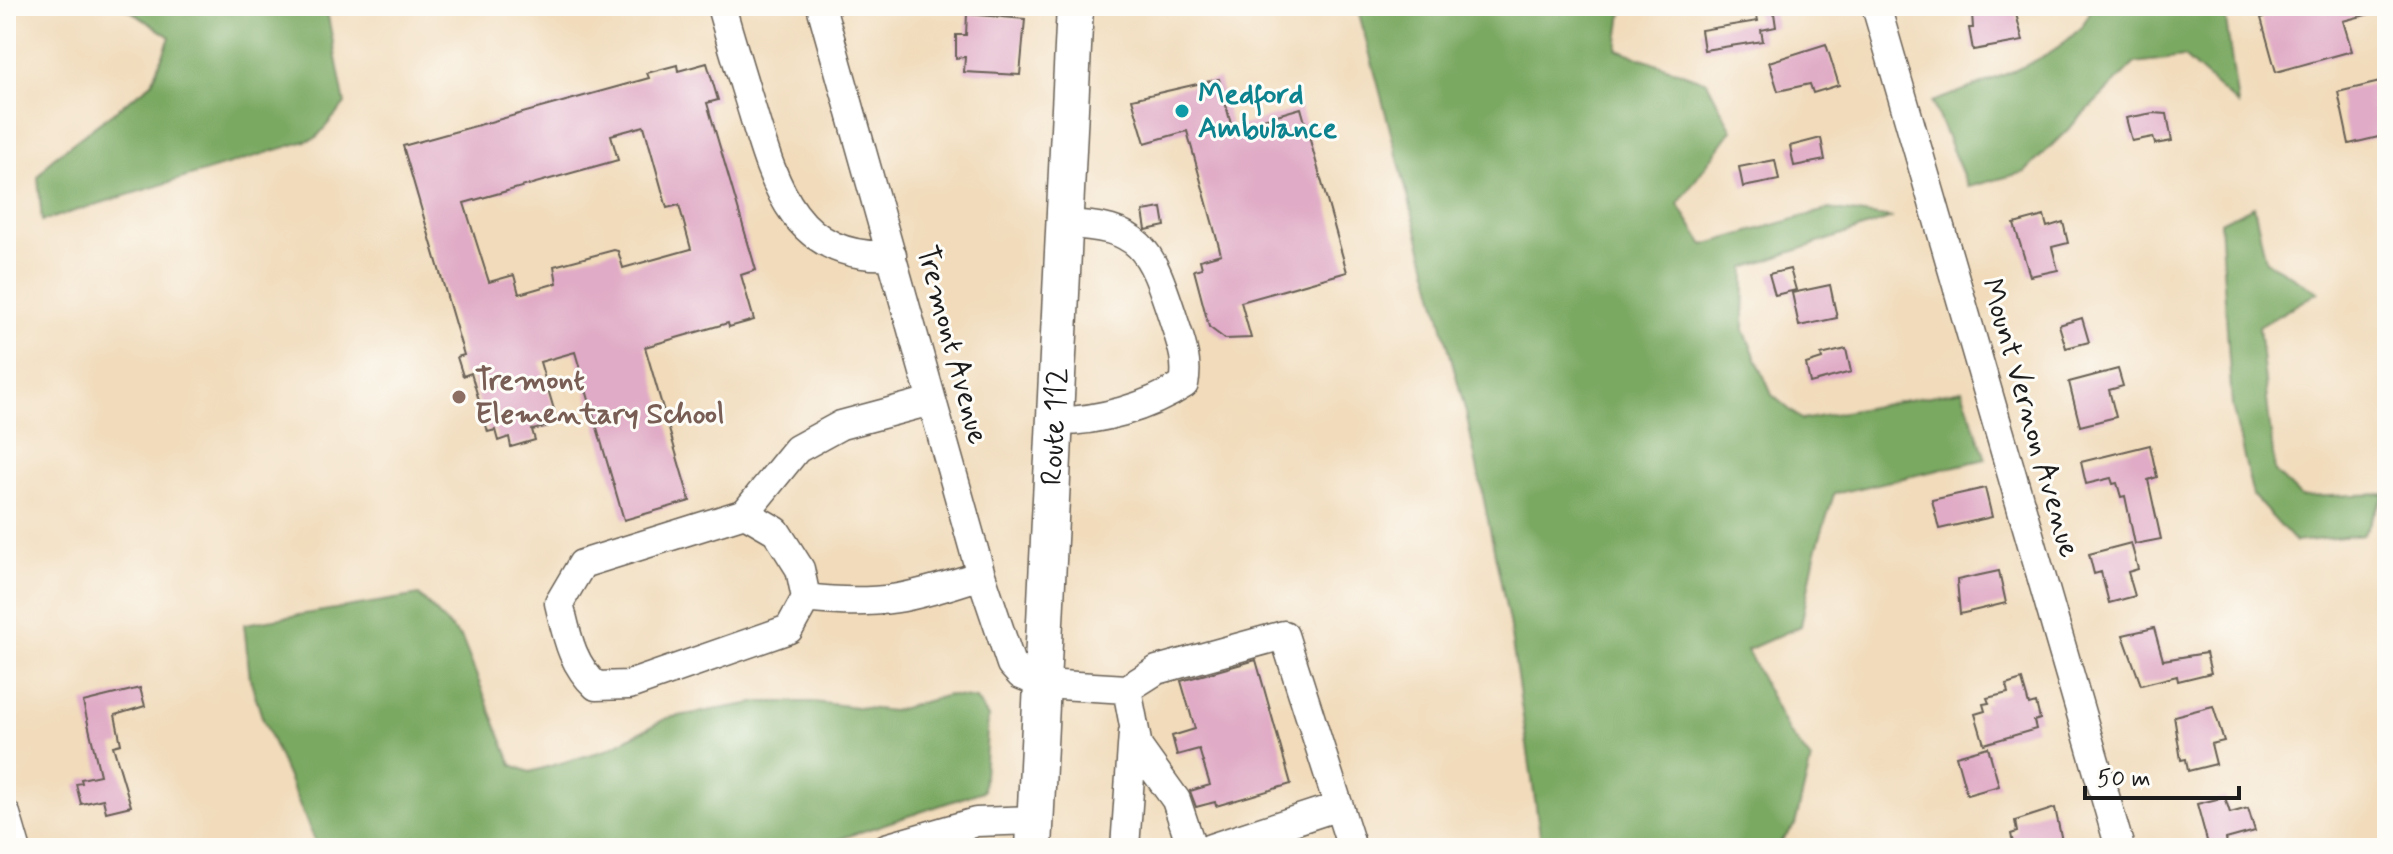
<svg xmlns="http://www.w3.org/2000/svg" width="2393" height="854" font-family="Mynerve,sans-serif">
	<rect width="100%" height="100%" fill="#fdfcf7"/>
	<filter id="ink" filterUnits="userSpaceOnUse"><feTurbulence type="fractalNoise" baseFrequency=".0125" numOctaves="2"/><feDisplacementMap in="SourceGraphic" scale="16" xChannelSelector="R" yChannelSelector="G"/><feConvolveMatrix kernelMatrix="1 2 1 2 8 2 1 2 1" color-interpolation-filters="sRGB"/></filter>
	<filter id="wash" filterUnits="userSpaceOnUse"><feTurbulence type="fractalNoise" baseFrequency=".006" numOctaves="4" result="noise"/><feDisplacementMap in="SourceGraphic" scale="32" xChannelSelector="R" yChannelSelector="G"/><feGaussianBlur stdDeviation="1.8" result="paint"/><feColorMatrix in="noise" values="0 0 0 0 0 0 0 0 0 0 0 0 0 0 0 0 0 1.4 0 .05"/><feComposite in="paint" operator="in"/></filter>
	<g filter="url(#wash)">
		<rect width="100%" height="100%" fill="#f1dbbb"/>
		<path fill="#7aa962" stroke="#4b623f" stroke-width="2" d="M 123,6 L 326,6 L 345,104 L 316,138 L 42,221 L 38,177 L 52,159 L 152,83 L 170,37 Z
			M 1357,6 L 1626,6 L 1622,12 L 1617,49 L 1707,82 L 1732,130 L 1678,204 L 1704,245 L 1829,209 L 1892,218 L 1745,268 L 1744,330 L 1772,395 L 1802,420 L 1962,390 L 1986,459 L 1834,494 L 1815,554 L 1801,626 L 1747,650 L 1788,731 L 1811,760 L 1795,825 L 1776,848 L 1542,848 L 1509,622 L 1466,413 Z
			M 2092,6 L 2224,6 L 2238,105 L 2184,57 L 2135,63 L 2025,172 L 1968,187 L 1932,102 C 1977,84 2078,57 2092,6 Z
			M 2254,206 L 2266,261 L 2318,292 L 2259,327 L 2275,472 L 2301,497 L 2385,494 L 2363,535 L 2295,542 L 2253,496 L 2232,406 L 2220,222 Z
			M 419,595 L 462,639 L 512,765 L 530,772 L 606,750 L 667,718 L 760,702 L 813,702 L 892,711 L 948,695 L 976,699 L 988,717 L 983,791 L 813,848 L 318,848 L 262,717 L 250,679 L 244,624 Z"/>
		<g id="blocks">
			<path fill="#e0abc6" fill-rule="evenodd" d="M 1755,6 L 1773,6 L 1776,27 L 1761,30 L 1763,41 L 1704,50 L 1701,30 L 1758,21 Z
				M 1981,6 L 2014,6 L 2023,41 L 1973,50 L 1969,28 L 1973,28 L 1972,13 L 1982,11 Z
				M 2302,6 L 2380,6 L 2381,11 L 2343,21 L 2352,51 L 2276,72 L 2261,18 Z
				M 967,14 L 1025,19 L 1020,75 L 964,72 L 965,57 L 956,58 L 956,35 L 966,35 Z
				M 1826,44 L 1839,85 L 1813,93 L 1810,84 L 1778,91 L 1769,62 Z
				M 707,63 L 718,100 L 707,103 L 756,270 L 741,275 L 754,320 L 729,327 L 728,323 L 645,347 L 690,501 L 624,520 L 575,352 L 540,362 L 555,413 L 546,415 L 550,426 L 532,430 L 535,440 L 511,447 L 509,437 L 498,441 L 495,430 L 488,432 L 471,373 L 463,376 L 457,357 L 464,355 L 403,146 L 649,78 L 647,73 L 677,65 L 678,71 ZM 644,126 L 667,208 L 679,205 L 691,249 L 623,268 L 618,251 L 614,250 L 554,266 L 557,283 L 519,294 L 514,275 L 489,282 L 464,203 L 618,160 L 611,135 Z
				M 1219,79 L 1232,128 L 1301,108 L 1347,272 L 1241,302 L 1251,338 L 1225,339 L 1209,327 L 1194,270 L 1202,268 L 1200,260 L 1221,254 L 1187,131 L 1145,143 L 1132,99 Z
				M 2380,82 L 2387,110 L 2387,135 L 2349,144 L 2338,92 Z
				M 2153,113 L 2167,114 L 2172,141 L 2155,144 L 2153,137 L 2132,141 L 2126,118 Z
				M 1821,138 L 1825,160 L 1794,166 L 1790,146 Z
				M 1775,160 L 1779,180 L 1743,187 L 1739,167 Z
				M 1162,208 L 1165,226 L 1146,230 L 1143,211 Z
				M 2044,216 L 2047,227 L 2063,222 L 2068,243 L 2052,247 L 2058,270 L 2030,276 L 2014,224 Z
				M 1790,269 L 1796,290 L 1775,295 L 1769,274 Z
				M 1830,285 L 1837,318 L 1799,326 L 1792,293 Z
				M 2082,318 L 2089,342 L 2066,348 L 2059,325 Z
				M 1846,349 L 1851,372 L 1810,383 L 1806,364 L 1822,359 L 1821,355 Z
				M 2118,369 L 2123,386 L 2109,390 L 2116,417 L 2080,426 L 2069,382 Z
				M 2150,445 L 2157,477 L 2148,480 L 2161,539 L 2135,544 L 2125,496 L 2121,497 L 2117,483 L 2113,484 L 2111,478 L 2086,484 L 2081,462 Z
				M 1985,488 L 1992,517 L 1939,529 L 1932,500 Z
				M 2131,543 L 2138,569 L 2128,572 L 2135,596 L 2109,603 L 2101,572 L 2094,574 L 2089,554 Z
				M 1999,571 L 2006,603 L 1960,614 L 1957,580 Z
				M 2154,628 L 2163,660 L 2206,653 L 2211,673 L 2178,681 L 2177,676 L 2141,685 L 2123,635 Z
				M 1256,660 L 1291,784 L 1216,806 L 1215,802 L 1196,807 L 1190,791 L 1210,785 L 1199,749 L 1177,755 L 1172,736 L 1195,729 L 1181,681 Z
				M 2022,680 L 2029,705 L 2036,703 L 2040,719 L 2034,721 L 2036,729 L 1984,744 L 1975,714 L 1985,711 L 1983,704 L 1989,703 L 1987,698 L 2008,693 L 2006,685 Z
				M 140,688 L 145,706 L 115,715 L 121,744 L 113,746 L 131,806 L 106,812 L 103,799 L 81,804 L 76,784 L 82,783 L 81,779 L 100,775 L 83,702 Z
				M 2213,706 L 2224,741 L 2211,744 L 2216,764 L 2188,771 L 2186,759 L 2181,760 L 2174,716 Z
				M 1988,747 L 1999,786 L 1967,795 L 1956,756 Z
				M 2225,797 L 2230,813 L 2248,808 L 2255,831 L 2226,839 L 2228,848 L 2209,848 L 2197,804 Z
				M 2055,808 L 2062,841 L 2014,848 L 2011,834 L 2017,832 L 2015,821 Z"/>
		</g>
	</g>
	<g filter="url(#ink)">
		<use href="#blocks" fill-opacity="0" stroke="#675f54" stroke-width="2"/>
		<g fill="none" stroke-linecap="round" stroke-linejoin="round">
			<g stroke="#675f54" stroke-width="31">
				<path id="minor" d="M 721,6 C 731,42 742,77 753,113 C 775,188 797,261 892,255
					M 821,6 L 981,575 L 1011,664 L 1021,675 L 1043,684 L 1127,689 L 1157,670 L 1284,635 L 1352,848
					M 1876,6 L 2120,848
					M 1055,421 C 1097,422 1149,407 1184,384 C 1189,361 1180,340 1173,318 C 1150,248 1142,226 1063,224
					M 745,513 L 776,531 L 800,569 L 806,598 L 789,629 L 629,685 L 596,686 C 571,663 567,635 559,603 L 582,564 L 745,513 L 797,449 L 841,425 L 931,401
					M 806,598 C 878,607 912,598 981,575
					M 1127,689 L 1138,747 L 1176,800 L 1192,848
					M 6,814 L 16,848
					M 886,848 L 976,822 L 1036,820
					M 1125,848 L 1133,733
					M 1211,848 L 1339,806"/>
			</g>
			<g stroke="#675f54" stroke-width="39">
				<g id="major">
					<path id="s1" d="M 1034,848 L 1075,6"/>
				</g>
			</g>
			<use href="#minor" stroke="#fff" stroke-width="28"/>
			<use href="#major" stroke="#fff" stroke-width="36"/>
		</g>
	</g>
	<circle fill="#0f9aa8" stroke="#fdfcf7" stroke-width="3" cx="1182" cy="111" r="8"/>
	<circle fill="#8d6e63" stroke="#fdfcf7" stroke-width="3" cx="459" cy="397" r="8"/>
	<g text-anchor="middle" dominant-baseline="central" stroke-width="6" stroke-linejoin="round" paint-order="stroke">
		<g font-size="30" font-weight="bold" fill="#0d838f" stroke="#fdfcf7" text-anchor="start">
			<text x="1198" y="94">Medford<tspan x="1198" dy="34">Ambulance</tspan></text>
		</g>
		<g font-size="30" fill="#1c1c1c" stroke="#fdfcf7">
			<text transform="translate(952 345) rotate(75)">Tremont Avenue</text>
			<text transform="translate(2030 418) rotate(74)">Mount Vernon Avenue</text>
			<text stroke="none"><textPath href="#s1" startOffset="422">Route 112</textPath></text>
		</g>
		<g font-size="30" font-weight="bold" fill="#785e54" stroke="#fdfcf7" text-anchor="start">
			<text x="475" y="380">Tremont<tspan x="475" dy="34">Elementary School</tspan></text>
		</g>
	</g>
	<rect width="2393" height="854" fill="none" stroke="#fdfcf7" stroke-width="32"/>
	<path d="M2085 786v12h154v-12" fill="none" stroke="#1c1c1c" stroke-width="4"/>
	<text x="2097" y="786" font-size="24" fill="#1c1c1c" stroke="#fdfcf7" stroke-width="6" paint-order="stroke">50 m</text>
</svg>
